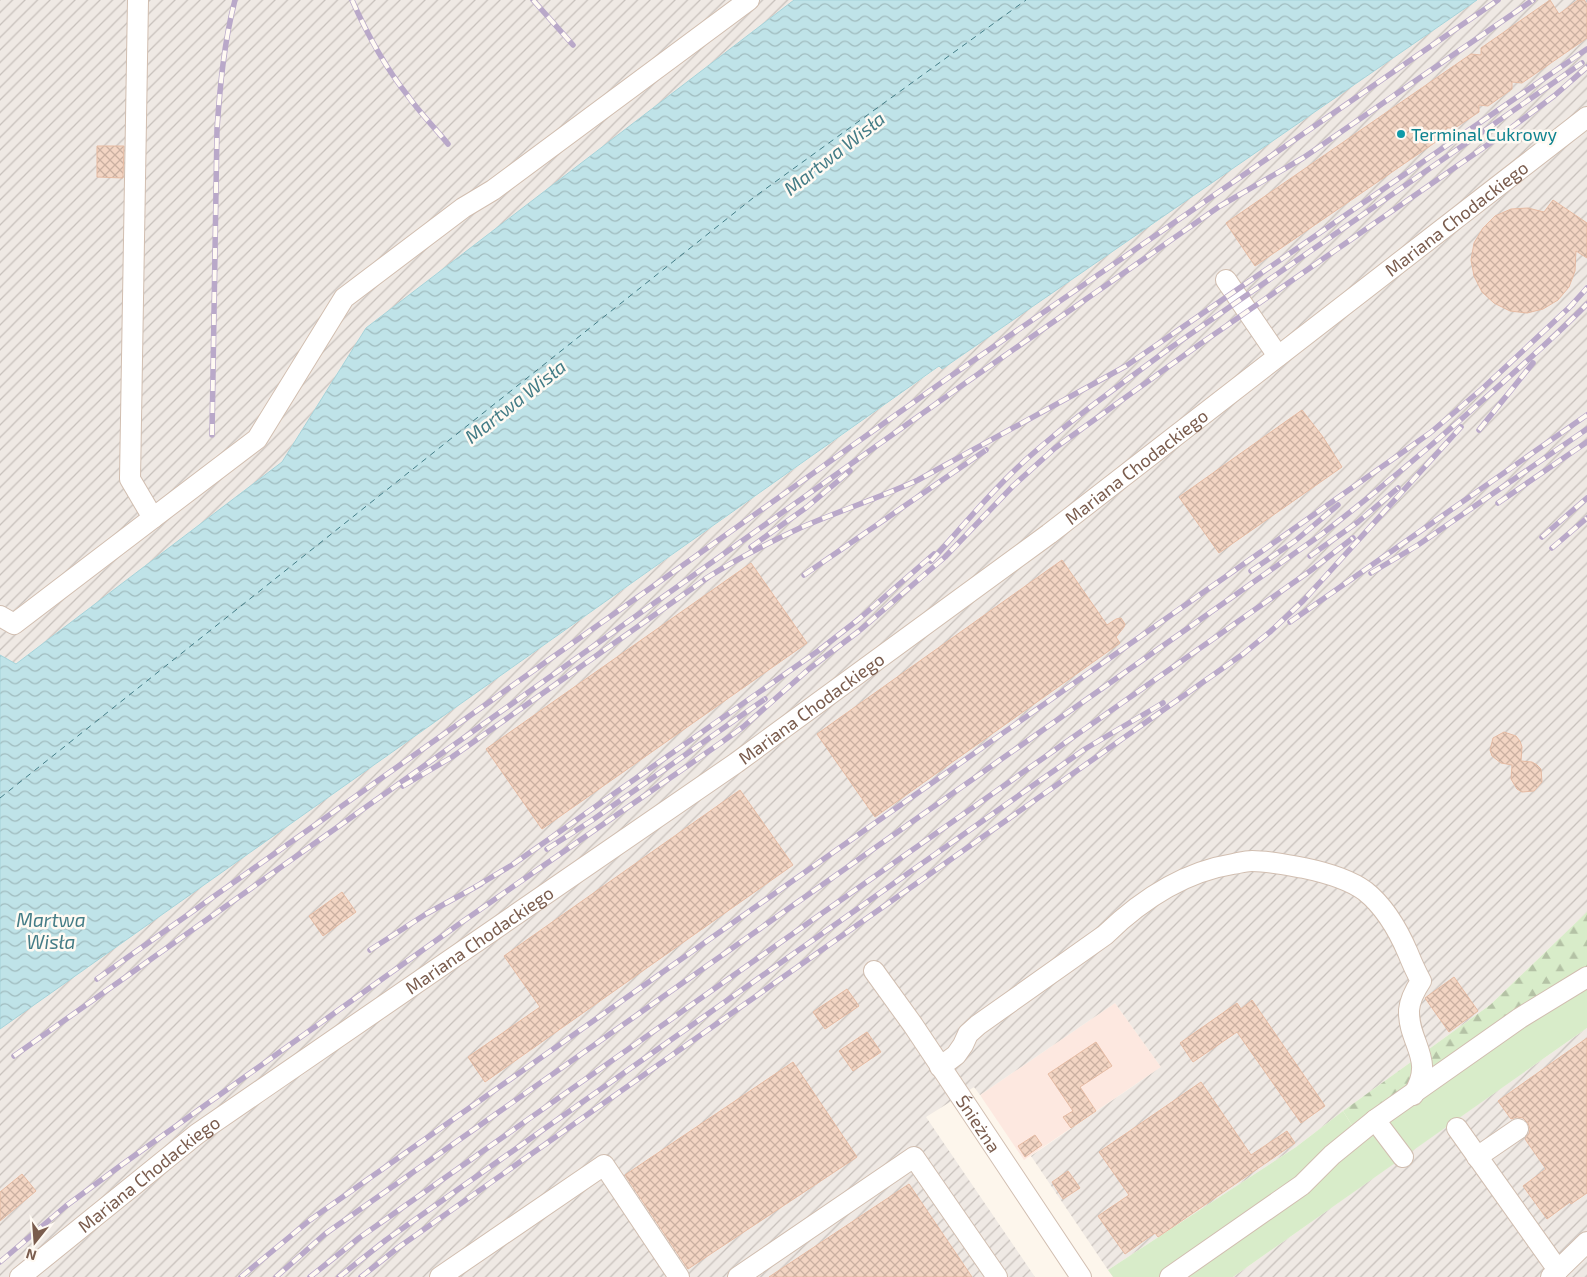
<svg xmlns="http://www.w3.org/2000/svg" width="1587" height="1277" font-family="'Exo 2',sans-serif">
	<defs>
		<pattern id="industrial-furrows" width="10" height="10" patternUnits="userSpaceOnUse" patternTransform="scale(1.25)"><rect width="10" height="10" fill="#efe9e4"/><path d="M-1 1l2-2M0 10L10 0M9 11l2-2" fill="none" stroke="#c7c0bb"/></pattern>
		<pattern id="forest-firs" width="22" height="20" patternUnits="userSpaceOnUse" patternTransform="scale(1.25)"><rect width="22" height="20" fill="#d8ecc9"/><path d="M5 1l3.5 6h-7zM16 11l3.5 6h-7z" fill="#b4c2a5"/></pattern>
		<pattern id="water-waves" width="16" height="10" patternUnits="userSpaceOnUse" patternTransform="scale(1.25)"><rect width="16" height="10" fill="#bfe3e8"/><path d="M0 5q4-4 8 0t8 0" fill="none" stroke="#a0bbbe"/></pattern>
		<pattern id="building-cross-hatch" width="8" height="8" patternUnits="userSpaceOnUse" patternTransform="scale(1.25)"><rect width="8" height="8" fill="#f3d5c3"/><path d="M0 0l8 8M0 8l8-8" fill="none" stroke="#cab0a1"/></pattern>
	</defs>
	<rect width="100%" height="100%" fill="#fdf6ec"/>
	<path fill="#fde8e0" d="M 1115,1003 L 1161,1067 L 1024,1160 L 980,1095 Z"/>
	<path fill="url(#industrial-furrows)" d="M 0,0 L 794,0 L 366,328 L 282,462 L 16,664 L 0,655 Z
		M 1477,0 L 1587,0 L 1587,912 L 1490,1005 L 1343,1111 L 1296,1147 L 1108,1270 L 1031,1156 L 1161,1067 L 1115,1003 L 980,1095 L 974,1087 L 926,1117 L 1035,1277 L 0,1277 L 0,1029 L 940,366 L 942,369 Z
		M 1587,1028 L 1587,1277 L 1233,1277 L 1403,1157 Z"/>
	<path fill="#d8ecc9" d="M 1587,983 L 1587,1028 L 1233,1277 L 1113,1277 L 1108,1270 L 1296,1147 L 1343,1111 L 1353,1127 Z"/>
	<path fill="url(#forest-firs)" d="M 1587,912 L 1587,983 L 1406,1088 L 1353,1127 L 1343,1111 L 1490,1005 Z"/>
	<path fill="url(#water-waves)" stroke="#a5d3da" d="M 794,0 L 1477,0 L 942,369 L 939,366 L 0,1029 L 0,655 L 16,664 L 282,462 L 366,328 Z"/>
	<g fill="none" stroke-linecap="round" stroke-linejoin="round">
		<path stroke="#437c86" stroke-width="1" stroke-dasharray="6 5" stroke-linecap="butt" d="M 0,798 L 753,198 L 1026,0"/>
	</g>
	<path fill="url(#building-cross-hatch)" stroke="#e6bba3" d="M 1550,0 L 1559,14 L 1578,0 L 1584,0 L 1587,4 L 1587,38 L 1522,83 L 1512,82 L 1512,89 L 1488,106 L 1479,105 L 1479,112 L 1455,128 L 1446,128 L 1446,135 L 1255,266 L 1226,223 L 1471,54 L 1481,55 L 1481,48 Z
		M 97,146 L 124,146 L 123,178 L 97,177 Z
		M 1553,200 L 1587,223 L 1587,258 L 1576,251 L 1575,271 L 1569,287 L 1558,300 L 1543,309 L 1527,313 L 1510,311 L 1494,303 L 1482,292 L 1474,276 L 1471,260 L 1474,243 L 1483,228 L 1495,216 L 1511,209 L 1528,208 L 1544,212 Z
		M 1302,410 L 1323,437 L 1342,467 L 1219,553 L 1179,497 Z
		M 1062,560 L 1107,625 L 1116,619 L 1121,618 L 1125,624 L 1124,627 L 1116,637 L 1120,643 L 875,817 L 817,734 Z
		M 751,563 L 807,643 L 542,829 L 486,749 Z
		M 1504,732 L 1516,736 L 1520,741 L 1522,747 L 1521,761 L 1532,762 L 1537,765 L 1541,769 L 1542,782 L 1534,791 L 1522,792 L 1517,789 L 1511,779 L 1512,765 L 1501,763 L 1492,756 L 1490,750 L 1493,738 Z
		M 740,790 L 793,865 L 485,1082 L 468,1057 L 540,1007 L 504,956 Z
		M 342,892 L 356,912 L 323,936 L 309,916 Z
		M 1454,977 L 1478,1011 L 1449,1032 L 1425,998 Z
		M 847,989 L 859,1006 L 825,1029 L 813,1012 Z
		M 1252,1000 L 1325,1106 L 1301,1123 L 1237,1032 L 1193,1062 L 1180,1043 L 1237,1003 L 1241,1009 Z
		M 867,1032 L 881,1052 L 853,1071 L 839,1051 Z
		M 1587,1038 L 1587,1193 L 1571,1204 L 1570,1202 L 1547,1219 L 1523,1186 L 1546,1169 L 1525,1139 L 1529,1134 L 1530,1129 L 1528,1123 L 1523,1118 L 1517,1117 L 1511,1119 L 1498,1101 Z
		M 1096,1042 L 1112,1066 L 1080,1087 L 1096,1111 L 1071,1128 L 1063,1117 L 1073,1111 L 1048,1074 Z
		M 793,1062 L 857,1157 L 688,1269 L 625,1175 Z
		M 1201,1082 L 1251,1155 L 1287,1131 L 1295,1143 L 1158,1237 L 1155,1233 L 1125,1254 L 1098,1216 L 1129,1195 L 1099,1152 Z
		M 1035,1135 L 1042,1145 L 1025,1157 L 1018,1146 Z
		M 1068,1171 L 1080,1188 L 1063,1199 L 1052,1182 Z
		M 22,1174 L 36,1191 L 0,1221 L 0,1192 Z
		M 909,1184 L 972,1277 L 769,1277 Z"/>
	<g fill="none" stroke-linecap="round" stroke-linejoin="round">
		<g stroke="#d1beb0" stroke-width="22">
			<g id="minor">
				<path d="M 138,0 L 130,479 L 153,518 L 257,439 L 344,298 L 463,208 L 493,190 L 749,0"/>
				<path d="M 1226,280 L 1278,356"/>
				<path d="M 0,616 L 14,624 L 153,518"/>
				<path id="s1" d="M 874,971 L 913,1025 L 1081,1277"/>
				<path d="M 940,1067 L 956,1055 L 963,1045 L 968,1034 L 978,1025 L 1105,935 C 1141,900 1183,872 1233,864 C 1239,863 1245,861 1252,861 C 1269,861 1287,865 1304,868 C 1323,872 1350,880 1365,891 C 1384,906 1399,932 1408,953 C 1412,963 1416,972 1421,981 C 1415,990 1410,999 1409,1010 C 1408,1044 1436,1059 1413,1095"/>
				<path d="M 1375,1120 L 1403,1157"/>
				<path d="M 1457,1128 L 1558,1270"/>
				<path d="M 1477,1157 L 1518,1129"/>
				<path id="s2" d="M 20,1277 L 197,1134 L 736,763 L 1049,534 L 1587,117"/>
				<path d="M 440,1277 L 604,1165 L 679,1277"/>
				<path d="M 738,1277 L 914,1157 L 997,1277"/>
				<path d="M 1170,1277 L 1302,1185 L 1332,1155 L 1375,1120 L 1520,1018 L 1587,977"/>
				<path d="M 1551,1277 L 1587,1242"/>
			</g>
		</g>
		<use href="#minor" stroke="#fff" stroke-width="20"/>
		<g stroke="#b9a8c9" stroke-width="5.5">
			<path id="rail" d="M 352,0 C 367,34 385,67 408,96 C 420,113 435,128 448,144
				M 533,0 L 573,45
				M 1568,309 L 1587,288
				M 1479,430 L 1533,363
				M 212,435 L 217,129 C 220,86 224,42 235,0
				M 1498,503 L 1587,442
				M 1542,537 L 1587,498
				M 751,547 L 807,507 L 850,471
				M 1552,548 L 1587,518
				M 1310,556 L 1358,522 L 1398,488
				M 931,561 C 963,526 994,488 1030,456 C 1073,418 1120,385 1166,351 L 1582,63
				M 1251,571 L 1295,541 L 1338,505
				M 1371,573 L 1418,545 L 1587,429
				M 804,575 L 986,450
				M 705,579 C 735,560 768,543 800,528 C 839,511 879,498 918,480 L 1126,366 L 1587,49
				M 1290,622 L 1587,415
				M 403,786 L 452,757 L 710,576
				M 547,849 L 591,821 L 765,699
				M 475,887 L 512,865 L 818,651 L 859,619 L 934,554
				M 370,950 L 426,914 L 481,884
				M 97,979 L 948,378 L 1498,0
				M 14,1056 L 964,384 L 1220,206 L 1303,158 L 1533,0
				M 0,1262 L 66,1206 L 120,1166 L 462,922 L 722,742 L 743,727 L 809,669 L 859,631 L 945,557 L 1013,486 L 1055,448 L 1193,349 L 1496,139 L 1554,96 L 1587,67
				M 241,1277 L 310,1220 L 1430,433 L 1482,389 L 1573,304
				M 276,1277 L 325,1234 L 1322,534 C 1378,491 1431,446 1483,400 C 1519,368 1554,338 1587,304
				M 310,1277 L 359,1238 L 1310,571 L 1353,538
				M 339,1277 L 386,1240 L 1085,749 L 1163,703
				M 361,1277 L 399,1247 L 1243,654 L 1271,631 L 1303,601 L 1461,427"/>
		</g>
		<use href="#rail" stroke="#fffaf3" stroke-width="4" stroke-dasharray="11" stroke-linecap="butt"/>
	</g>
	<circle fill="#0f9aa8" stroke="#fffaf3" stroke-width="2" cx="1401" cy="134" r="5"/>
	<g text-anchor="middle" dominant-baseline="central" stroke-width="5" stroke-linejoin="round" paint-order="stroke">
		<g font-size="18" fill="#0d838f" stroke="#fffaf3" text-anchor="start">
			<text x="1411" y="134">Terminal Cukrowy</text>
		</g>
		<g font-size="18" fill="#7a5c4d" stroke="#fffaf3">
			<text stroke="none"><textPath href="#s2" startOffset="1785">Mariana Chodackiego</textPath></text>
			<text stroke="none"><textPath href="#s2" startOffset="1380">Mariana Chodackiego</textPath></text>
			<text stroke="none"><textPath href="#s2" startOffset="975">Mariana Chodackiego</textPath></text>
			<text stroke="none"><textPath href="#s2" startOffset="570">Mariana Chodackiego</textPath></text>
			<text stroke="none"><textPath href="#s1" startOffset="185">Śnieżna</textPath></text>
			<text stroke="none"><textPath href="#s2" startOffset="165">Mariana Chodackiego</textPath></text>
		</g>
		<g font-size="19" font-style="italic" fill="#437c86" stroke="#fffaf3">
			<text transform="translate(834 153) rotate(-38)">Martwa Wisła</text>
			<text transform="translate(515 401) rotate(-38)">Martwa Wisła</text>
			<text x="51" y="919">Martwa<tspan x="51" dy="22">Wisła</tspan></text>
		</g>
	</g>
	<g transform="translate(35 1242) rotate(197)" stroke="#fffaf3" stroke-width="4" paint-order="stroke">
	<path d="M0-4L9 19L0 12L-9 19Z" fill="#7a5c4d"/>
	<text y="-8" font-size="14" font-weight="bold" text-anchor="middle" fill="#7a5c4d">N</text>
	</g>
</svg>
